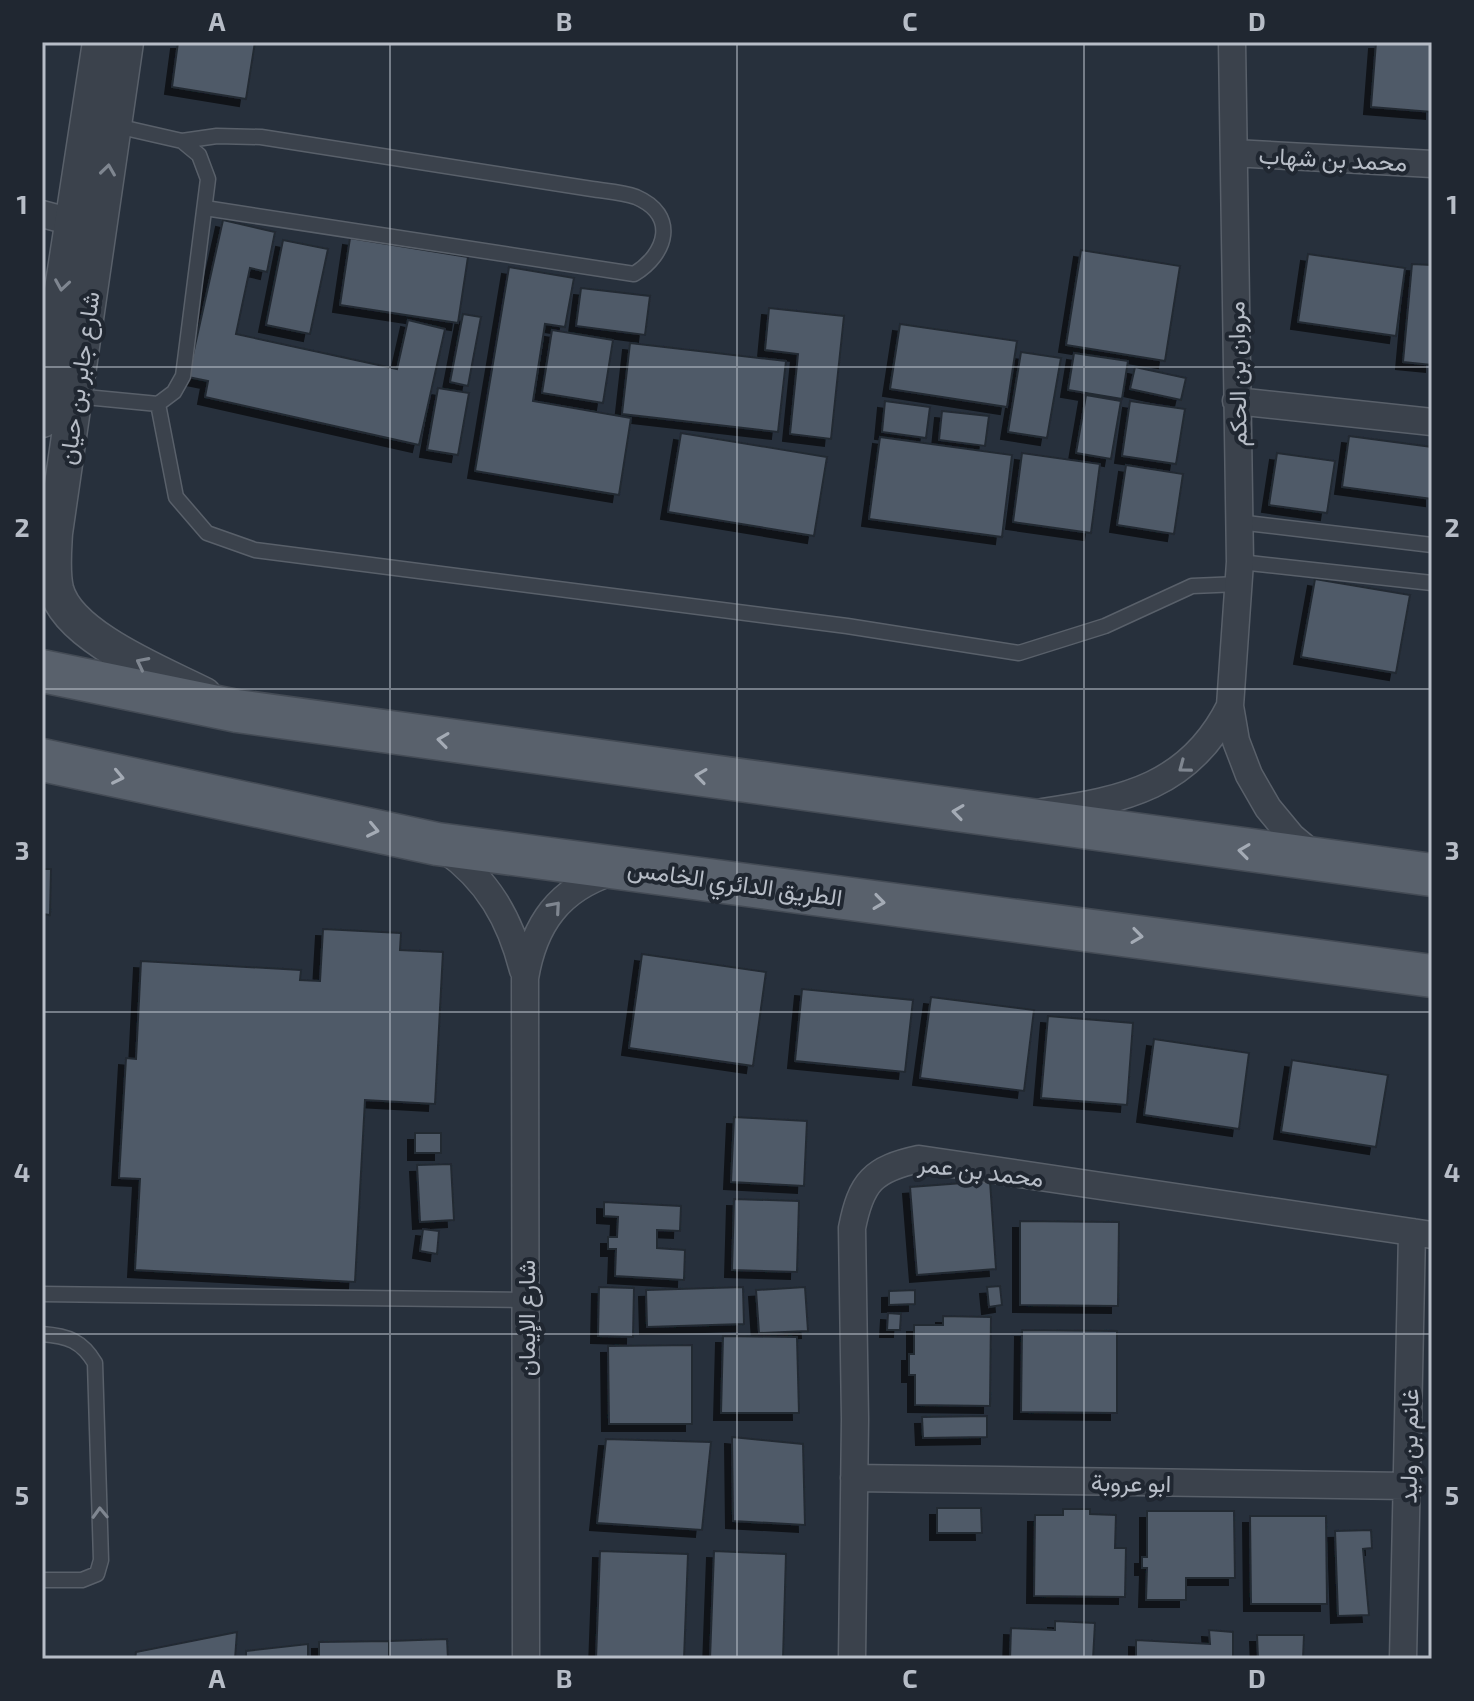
<svg xmlns="http://www.w3.org/2000/svg" width="1474" height="1701" font-family="'Exo 2',Vazirmatn,sans-serif">
	<defs>
		<filter id="shadow"><feDropShadow dx="-7" dy="7" stdDeviation="0" flood-color="#0009"/></filter>
	</defs>
	<rect width="100%" height="100%" fill="#27303c"/>
	<path fill="#505a67" stroke="#222933" stroke-width="2" filter="url(#shadow)" d="M 178,42 L 255,42 L 246,99 L 172,87 Z
		M 1376,42 L 1432,42 L 1432,112 L 1371,107 Z
		M 223,220 L 275,232 L 267,272 L 250,268 L 236,334 L 397,369 L 408,320 L 445,329 L 419,445 L 205,397 L 208,381 L 188,377 Z
		M 350,238 L 468,257 L 458,323 L 340,305 Z
		M 283,240 L 328,249 L 310,334 L 266,325 Z
		M 1081,250 L 1180,266 L 1165,361 L 1066,345 Z
		M 1308,254 L 1405,268 L 1396,336 L 1298,322 Z
		M 1412,264 L 1432,265 L 1432,365 L 1403,362 Z
		M 509,267 L 574,278 L 565,327 L 545,324 L 533,401 L 631,418 L 619,495 L 475,471 Z
		M 581,288 L 650,296 L 645,335 L 576,326 Z
		M 769,308 L 844,316 L 831,439 L 790,434 L 798,354 L 765,350 Z
		M 463,314 L 481,317 L 468,386 L 450,382 Z
		M 900,324 L 1017,341 L 1007,407 L 890,389 Z
		M 552,330 L 613,340 L 603,403 L 542,393 Z
		M 630,343 L 786,361 L 778,432 L 622,414 Z
		M 1021,352 L 1061,358 L 1047,438 L 1008,432 Z
		M 1074,353 L 1128,361 L 1122,399 L 1068,390 Z
		M 1135,367 L 1186,378 L 1181,400 L 1130,389 Z
		M 438,388 L 469,393 L 458,455 L 427,450 Z
		M 1086,395 L 1121,401 L 1111,459 L 1076,453 Z
		M 885,401 L 930,407 L 926,438 L 882,432 Z
		M 1130,401 L 1185,409 L 1176,464 L 1122,456 Z
		M 942,411 L 989,416 L 985,446 L 939,440 Z
		M 681,433 L 827,457 L 814,536 L 668,512 Z
		M 1349,436 L 1432,447 L 1432,499 L 1342,487 Z
		M 880,437 L 1012,455 L 1002,537 L 869,519 Z
		M 1022,453 L 1100,464 L 1091,533 L 1013,522 Z
		M 1277,453 L 1335,461 L 1327,513 L 1269,505 Z
		M 1126,465 L 1183,474 L 1174,534 L 1117,525 Z
		M 1315,579 L 1410,595 L 1396,673 L 1301,657 Z
		M 42,869 L 51,869 L 50,915 L 42,914 Z
		M 323,929 L 401,933 L 400,950 L 443,952 L 435,1104 L 365,1100 L 355,1282 L 135,1270 L 140,1179 L 119,1178 L 126,1058 L 136,1059 L 141,961 L 301,970 L 300,980 L 320,981 Z
		M 642,954 L 766,972 L 753,1066 L 629,1048 Z
		M 802,989 L 913,1000 L 905,1072 L 795,1061 Z
		M 931,997 L 1034,1010 L 1024,1091 L 920,1078 Z
		M 1048,1016 L 1133,1023 L 1127,1105 L 1041,1098 Z
		M 1154,1039 L 1249,1053 L 1239,1129 L 1144,1115 Z
		M 1292,1060 L 1388,1075 L 1376,1147 L 1281,1132 Z
		M 734,1117 L 807,1121 L 804,1186 L 731,1182 Z
		M 415,1133 L 441,1133 L 441,1153 L 415,1153 Z
		M 451,1164 L 454,1220 L 420,1222 L 417,1165 Z
		M 990,1181 L 996,1269 L 917,1275 L 910,1187 Z
		M 734,1199 L 799,1201 L 797,1272 L 732,1270 Z
		M 604,1202 L 681,1206 L 680,1231 L 657,1230 L 657,1248 L 685,1250 L 684,1280 L 615,1276 L 616,1249 L 608,1249 L 608,1237 L 617,1237 L 618,1217 L 604,1216 Z
		M 1020,1221 L 1119,1222 L 1118,1306 L 1020,1305 Z
		M 423,1229 L 439,1231 L 437,1254 L 420,1251 Z
		M 1000,1286 L 1002,1305 L 989,1307 L 987,1287 Z
		M 599,1287 L 634,1288 L 633,1337 L 598,1336 Z
		M 743,1287 L 744,1324 L 647,1327 L 646,1290 Z
		M 805,1287 L 808,1331 L 759,1333 L 756,1290 Z
		M 915,1290 L 915,1304 L 889,1305 L 889,1291 Z
		M 888,1313 L 901,1314 L 900,1330 L 887,1330 Z
		M 943,1316 L 991,1317 L 990,1406 L 915,1405 L 915,1375 L 909,1375 L 909,1354 L 914,1354 L 914,1325 L 943,1325 Z
		M 1022,1330 L 1117,1331 L 1117,1413 L 1021,1412 Z
		M 723,1336 L 797,1337 L 799,1413 L 721,1413 Z
		M 692,1345 L 692,1424 L 609,1424 L 608,1346 Z
		M 987,1416 L 987,1437 L 923,1438 L 922,1417 Z
		M 732,1437 L 803,1444 L 805,1525 L 733,1521 Z
		M 606,1439 L 711,1442 L 702,1530 L 597,1523 Z
		M 937,1508 L 981,1508 L 982,1533 L 937,1533 Z
		M 1063,1509 L 1090,1509 L 1090,1514 L 1116,1515 L 1115,1548 L 1126,1548 L 1125,1597 L 1034,1596 L 1035,1515 L 1063,1515 Z
		M 1147,1511 L 1234,1511 L 1235,1578 L 1186,1578 L 1186,1600 L 1146,1600 L 1147,1568 L 1142,1568 L 1142,1557 L 1147,1557 Z
		M 1250,1516 L 1326,1516 L 1327,1604 L 1251,1604 Z
		M 1371,1530 L 1372,1548 L 1363,1549 L 1369,1615 L 1338,1616 L 1335,1531 Z
		M 600,1551 L 688,1554 L 684,1659 L 596,1659 Z
		M 714,1551 L 786,1554 L 783,1659 L 710,1659 Z
		M 1055,1621 L 1095,1623 L 1093,1659 L 1010,1659 L 1011,1628 L 1055,1630 Z
		M 1209,1630 L 1233,1632 L 1233,1659 L 1136,1659 L 1136,1640 L 1210,1644 Z
		M 237,1632 L 235,1659 L 135,1659 L 136,1652 Z
		M 1257,1635 L 1304,1635 L 1303,1659 L 1258,1659 Z
		M 447,1639 L 448,1659 L 389,1659 L 389,1641 Z
		M 389,1641 L 389,1659 L 319,1659 L 319,1642 Z
		M 308,1644 L 308,1659 L 246,1659 L 246,1651 Z"/>
	<g fill="none" stroke-linecap="round" stroke-linejoin="round">
		<g stroke="#59606a" stroke-width="17">
			<path id="service" d="M 182,141 L 217,136 L 261,137 L 592,189 C 605,191 623,192 636,197 C 678,215 667,254 634,274 L 205,208
				M 75,396 L 158,404 L 174,392 L 183,376 L 208,179 L 199,155 L 182,141 L 112,125
				M 158,404 L 176,497 L 207,533 L 255,550 L 847,626 L 1019,653 L 1105,626 L 1192,586 L 1239,584
				M 1238,522 L 1432,545
				M 1240,562 L 1432,583
				M 42,1294 L 525,1300
				M 42,1334 C 68,1336 82,1341 95,1363 L 101,1560 L 97,1574 L 82,1580 L 42,1580"/>
		</g>
		<g stroke="#59606a" stroke-width="29">
			<path id="minor" d="M 1232,42 L 1240,562 L 1230,706 L 1236,741 L 1249,775 L 1268,808 L 1292,837 L 1316,857
				M 1234,153 L 1432,164
				M 42,214 L 72,222
				M 1236,401 L 1432,422
				M 1042,812 C 1125,800 1190,786 1230,706
				M 444,849 C 488,880 510,919 523,970
				M 854,1478 L 1407,1486
				M 526,1659 L 525,978 C 534,924 559,889 612,872
				M 852,1659 L 855,1419 L 852,1228 C 861,1182 873,1169 919,1159 L 1432,1235
				M 1403,1659 L 1412,1232"/>
		</g>
		<g stroke="#59606a" stroke-width="37">
			<path id="tertiary" d="M 126,42 L 55,533 C 54,551 52,571 56,589 C 68,637 163,674 204,695
				M 42,420 L 100,42"/>
		</g>
		<g stroke="#444b55" stroke-width="45">
			<path id="primary" d="M 42,671 L 237,711 L 1432,875
				M 42,760 L 437,844 L 1432,976"/>
		</g>
		<use href="#service" stroke="#3b424c" stroke-width="14"/>
		<use href="#minor" stroke="#3b424c" stroke-width="26"/>
		<use href="#tertiary" stroke="#3b424c" stroke-width="34"/>
		<use href="#primary" stroke="#59616c" stroke-width="42"/>
	</g>
	<defs><path id="oneway-chevron" d="M-2-3.5L2.5 0L-2 3.5" fill="none" stroke-width="1.6" stroke-linecap="round" stroke-linejoin="round" transform="scale(2)"/></defs>
	<g stroke="#7f8690">
		<use href="#oneway-chevron" transform="translate(108 170) rotate(-82)"/>
		<use href="#oneway-chevron" transform="translate(62 285) rotate(99)"/>
		<use href="#oneway-chevron" transform="translate(142 663) rotate(-153)"/>
		<use href="#oneway-chevron" transform="translate(1184 767) rotate(143)"/>
		<use href="#oneway-chevron" transform="translate(555 907) rotate(-49)"/>
		<use href="#oneway-chevron" transform="translate(100 1513) rotate(-92)"/>
	</g>
	<g stroke="#a4abb5">
		<use href="#oneway-chevron" transform="translate(443 740) rotate(-172)"/>
		<use href="#oneway-chevron" transform="translate(701 776) rotate(-172)"/>
		<use href="#oneway-chevron" transform="translate(118 777) rotate(12)"/>
		<use href="#oneway-chevron" transform="translate(958 812) rotate(-172)"/>
		<use href="#oneway-chevron" transform="translate(373 830) rotate(12)"/>
		<use href="#oneway-chevron" transform="translate(1244 851) rotate(-172)"/>
		<use href="#oneway-chevron" transform="translate(879 902) rotate(8)"/>
		<use href="#oneway-chevron" transform="translate(1137 936) rotate(8)"/>
	</g>
	<path fill="none" stroke="#b7bdc7" stroke-width="2" stroke-opacity="0.55" d="M 390,42 L 390,1659M 737,42 L 737,1659M 1084,42 L 1084,1659M 42,367 L 1432,367M 42,689 L 1432,689M 42,1012 L 1432,1012M 42,1334 L 1432,1334"/>
	<g text-anchor="middle" dominant-baseline="central" stroke-width="8" stroke-linejoin="round" paint-order="stroke">
		<g font-size="24" fill="#b7bdc7" stroke="#202731">
			<text transform="translate(1333 158) rotate(3)">محمد بن شهاب</text>
			<text transform="translate(1236 374) rotate(-91)">مروان بن الحكم</text>
			<text transform="translate(78 378) rotate(-82)">شارع جابر بن حيان</text>
			<text transform="translate(735 882) rotate(8)">الطريق الدائري الخامس</text>
			<text transform="translate(981 1170) rotate(7)">محمد بن عمر</text>
			<text transform="translate(525 1318) rotate(-90)">شارع الإيمان</text>
			<text transform="translate(1408 1446) rotate(-89)">غانم بن وليد</text>
			<text transform="translate(1131 1482) rotate(1)">ابو عروبة</text>
		</g>
	</g>
	<rect width="1474" height="1701" fill="none" stroke="#202731" stroke-width="88"/>
	<rect x="44" y="44" width="1386" height="1613" fill="none" stroke="#b7bdc7" stroke-width="3"/>
	<g font-size="26" text-anchor="middle" font-weight="bold" fill="#b7bdc7">
		<text x="217" y="31">A</text>
		<text x="564" y="31">B</text>
		<text x="910" y="31">C</text>
		<text x="1257" y="31">D</text>
		<text x="22" y="214">1</text>
		<text x="1452" y="214">1</text>
		<text x="22" y="537">2</text>
		<text x="1452" y="537">2</text>
		<text x="22" y="860">3</text>
		<text x="1452" y="860">3</text>
		<text x="22" y="1182">4</text>
		<text x="1452" y="1182">4</text>
		<text x="22" y="1505">5</text>
		<text x="1452" y="1505">5</text>
		<text x="217" y="1688">A</text>
		<text x="564" y="1688">B</text>
		<text x="910" y="1688">C</text>
		<text x="1257" y="1688">D</text>
	</g>
</svg>
